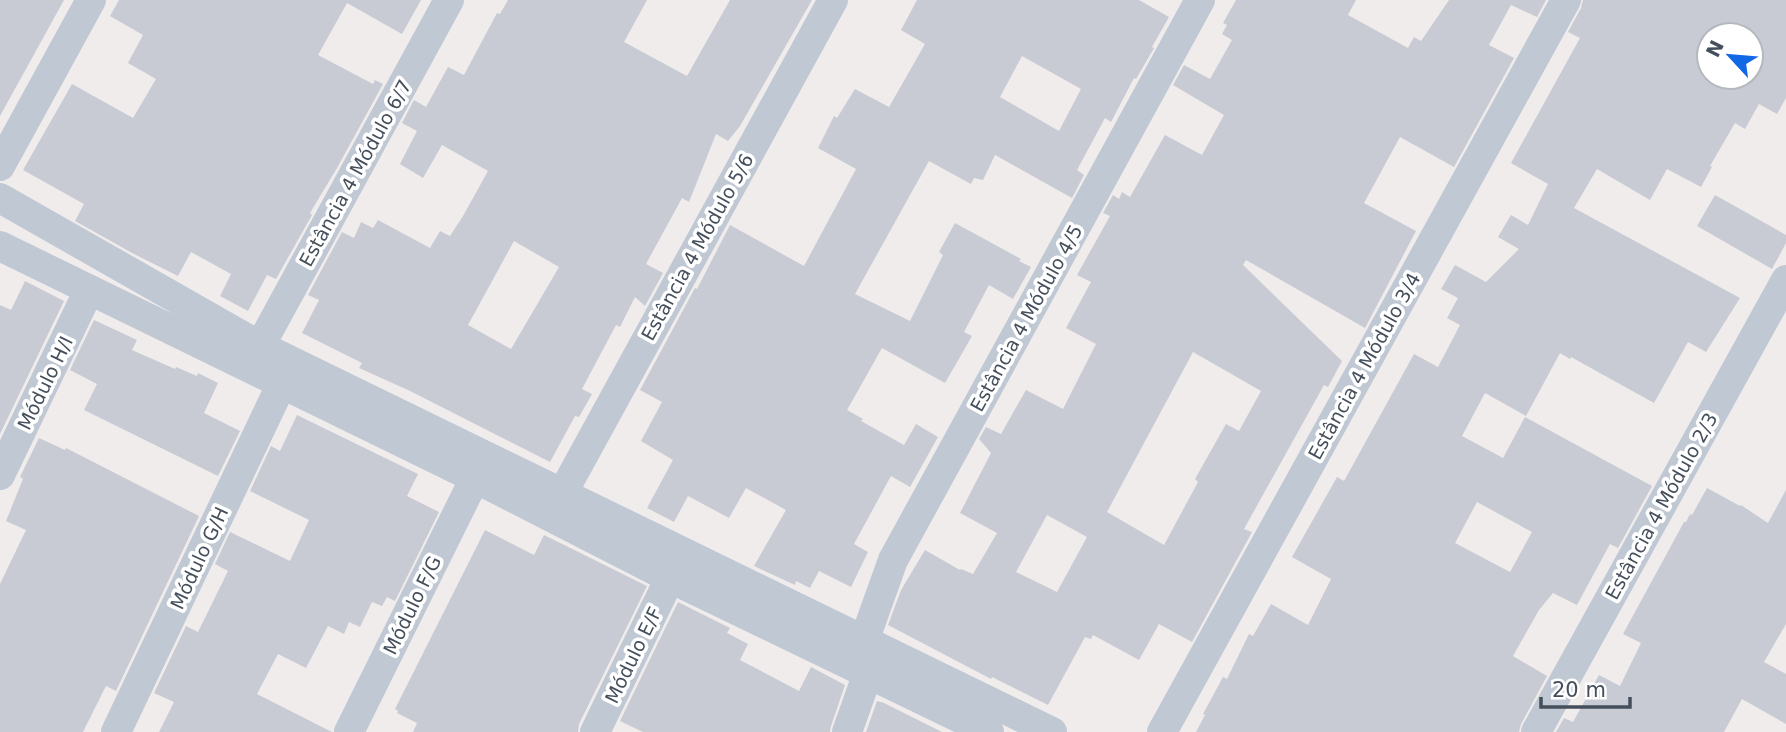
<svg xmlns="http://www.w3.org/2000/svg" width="1786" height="732" font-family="'DejaVu Sans',sans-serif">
	<rect width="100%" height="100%" fill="#f0ecec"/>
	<path fill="#c8cbd3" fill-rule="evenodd" d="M 0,0 L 64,0 L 0,116 Z
		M 119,0 L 421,0 L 402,34 L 347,3 L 318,55 L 373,84 L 375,80 L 383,84 L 337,168 L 310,213 L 312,215 L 276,279 L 267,275 L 248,311 L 220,296 L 231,274 L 191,252 L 178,276 L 134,254 L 75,221 L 84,204 L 23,170 L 72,84 L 133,118 L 156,79 L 128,63 L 143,35 L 110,16 Z
		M 508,0 L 647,0 L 624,42 L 687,76 L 730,0 L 812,0 L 740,126 L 728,141 L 716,134 L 689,202 L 682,198 L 646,264 L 663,273 L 645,306 L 635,297 L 620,327 L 616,325 L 582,389 L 592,394 L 579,417 L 575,416 L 550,462 L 410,391 L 359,368 L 362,363 L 302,333 L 319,300 L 308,295 L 342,232 L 354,238 L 361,222 L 373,228 L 378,220 L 430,248 L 440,231 L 450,236 L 463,216 L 488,171 L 442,145 L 423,178 L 400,164 L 417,131 L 402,123 L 414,100 L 426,107 L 448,67 L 464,75 L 497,13 L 500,14 ZM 514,241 L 559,267 L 511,349 L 468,325 Z
		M 917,0 L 1139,0 L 1169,17 L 1152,47 L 1154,48 L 1143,67 L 1136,79 L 1134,78 L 1111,122 L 1105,118 L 1077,170 L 1084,175 L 1072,198 L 995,155 L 983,180 L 974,178 L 971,184 L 929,161 L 855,294 L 910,321 L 943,255 L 939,252 L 955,223 L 1021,259 L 1019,261 L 1031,267 L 1013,299 L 989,285 L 964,332 L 972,336 L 945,383 L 882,348 L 847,410 L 863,419 L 861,421 L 904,445 L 916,424 L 938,437 L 910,487 L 891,476 L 854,544 L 868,552 L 851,587 L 819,571 L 810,588 L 796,581 L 795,585 L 754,566 L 786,510 L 746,488 L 729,518 L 688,496 L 674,522 L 647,508 L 673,460 L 641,441 L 662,402 L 640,390 L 695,288 L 697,289 L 730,225 L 804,266 L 856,169 L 818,148 L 834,116 L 837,118 L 855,89 L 889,107 L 925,44 L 901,30 ZM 1022,56 L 1081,89 L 1059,131 L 1000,97 Z
		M 1236,0 L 1356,0 L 1348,15 L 1408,48 L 1414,37 L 1421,41 L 1449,0 L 1546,0 L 1537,17 L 1511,5 L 1489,45 L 1514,58 L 1454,167 L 1400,137 L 1364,203 L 1416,231 L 1365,328 L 1246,260 L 1243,265 L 1342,361 L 1328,387 L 1324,385 L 1244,529 L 1252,532 L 1192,642 L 1159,624 L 1139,660 L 1093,635 L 1091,639 L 1085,637 L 1048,705 L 992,677 L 991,679 L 888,625 L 901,590 L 925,550 L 960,570 L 961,569 L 973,574 L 997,533 L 960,513 L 991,453 L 979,439 L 986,427 L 1001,434 L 1026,390 L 1063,409 L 1096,344 L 1066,328 L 1091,282 L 1077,275 L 1110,216 L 1103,213 L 1113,195 L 1119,199 L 1122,192 L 1130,197 L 1165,135 L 1202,155 L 1224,115 L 1173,85 L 1184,65 L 1210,79 L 1232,40 L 1222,34 L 1227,25 L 1223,23 ZM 1193,352 L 1261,391 L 1239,431 L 1226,424 L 1195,479 L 1198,482 L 1164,545 L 1107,512 ZM 1047,515 L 1087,537 L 1057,592 L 1016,572 Z
		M 1583,0 L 1786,0 L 1786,98 L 1777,114 L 1759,104 L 1745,129 L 1735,123 L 1710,166 L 1712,167 L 1701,187 L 1667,169 L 1650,200 L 1597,169 L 1574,208 L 1740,298 L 1706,352 L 1688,342 L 1654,403 L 1571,357 L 1570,359 L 1560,353 L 1526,416 L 1485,393 L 1462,436 L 1503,458 L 1525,417 L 1652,486 L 1618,548 L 1610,544 L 1577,605 L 1553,593 L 1539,610 L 1513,656 L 1547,676 L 1521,724 L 1519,732 L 1196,732 L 1205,715 L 1203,714 L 1223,677 L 1227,679 L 1249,634 L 1253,636 L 1271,604 L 1308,625 L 1331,579 L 1292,557 L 1337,477 L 1344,481 L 1414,354 L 1438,367 L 1460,325 L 1447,318 L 1458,298 L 1441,289 L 1455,265 L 1486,282 L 1519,249 L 1498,237 L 1511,215 L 1528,225 L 1548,184 L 1511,163 L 1580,38 L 1568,32 L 1581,8 ZM 1709,35 L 1751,35 L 1751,77 L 1709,77 ZM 1477,502 L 1532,532 L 1510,572 L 1455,543 Z
		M 1715,195 L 1786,235 L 1786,243 L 1772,269 L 1697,226 Z
		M 25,281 L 64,301 L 0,434 L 0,305 L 11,310 Z
		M 94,320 L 137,340 L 132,350 L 175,369 L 176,367 L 197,376 L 198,373 L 218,383 L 204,413 L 240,431 L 218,476 L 84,410 L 97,384 L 70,370 Z
		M 297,415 L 418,474 L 407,496 L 439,512 L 395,601 L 387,597 L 382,606 L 372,602 L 360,627 L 349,622 L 344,634 L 328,626 L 306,668 L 278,654 L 257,694 L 332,732 L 159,732 L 174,702 L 154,693 L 186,626 L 198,632 L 228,571 L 215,564 L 230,532 L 290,561 L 309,520 L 250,491 L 271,446 L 280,451 Z
		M 39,438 L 65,450 L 66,448 L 199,516 L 116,691 L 106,686 L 83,732 L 0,732 L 0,584 L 26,530 L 6,521 L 23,479 L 20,477 Z
		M 1707,488 L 1740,506 L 1741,505 L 1768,523 L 1786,490 L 1786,624 L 1764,662 L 1786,674 L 1786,724 L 1742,699 L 1724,732 L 1556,732 L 1564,718 L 1573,722 L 1599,675 L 1620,686 L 1641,643 L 1623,634 L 1684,522 L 1686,522 L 1690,514 L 1692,515 Z
		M 485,530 L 534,555 L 544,535 L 647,586 L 579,724 L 578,732 L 413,732 L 417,723 L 397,713 L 398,711 L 395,709 Z
		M 678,602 L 730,628 L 727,633 L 748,644 L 740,660 L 799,691 L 811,667 L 845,685 L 831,726 L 830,732 L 643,732 L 620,721 Z
		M 877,701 L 884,703 L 942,732 L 866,732 Z"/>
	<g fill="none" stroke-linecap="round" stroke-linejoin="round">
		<path stroke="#bfc8d3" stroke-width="30" d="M 0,166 L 91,0
			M 0,198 L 260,346 L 1052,732
			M 0,246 L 475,478 L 670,578 L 989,732
			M 260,346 L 449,0
			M 0,475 L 89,290
			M 562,494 L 833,0
			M 116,732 L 282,383
			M 349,732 L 475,478
			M 595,732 L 670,578
			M 847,732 L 868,673 L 864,641 L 893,560 L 1200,0
			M 1162,732 L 1566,0
			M 1536,732 L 1786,280"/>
	</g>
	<g text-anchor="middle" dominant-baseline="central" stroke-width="7" stroke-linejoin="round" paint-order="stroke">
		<g font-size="19" fill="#444f5b" stroke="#fff">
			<text transform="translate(355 173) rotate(-61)">Estância 4 Módulo 6/7</text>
			<text transform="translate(697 247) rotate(-61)">Estância 4 Módulo 5/6</text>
			<text transform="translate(1026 318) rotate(-61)">Estância 4 Módulo 4/5</text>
			<text transform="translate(1364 366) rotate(-61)">Estância 4 Módulo 3/4</text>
			<text transform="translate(45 383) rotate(-64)">Módulo H/I</text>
			<text transform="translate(1661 506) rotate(-61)">Estância 4 Módulo 2/3</text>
			<text transform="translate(199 558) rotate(-65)">Módulo G/H</text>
			<text transform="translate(412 605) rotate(-64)">Módulo F/G</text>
			<text transform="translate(633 655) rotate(-64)">Módulo E/F</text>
		</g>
	</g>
	<g transform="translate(1730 56) rotate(296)"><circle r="33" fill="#ffffff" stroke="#b4b9bd" stroke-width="2"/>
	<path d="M0-5L12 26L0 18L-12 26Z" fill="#1267e4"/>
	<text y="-10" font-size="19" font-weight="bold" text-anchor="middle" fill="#444f5b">N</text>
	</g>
	<path d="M1541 697v10h89v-10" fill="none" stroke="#444f5b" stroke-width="3.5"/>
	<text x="1552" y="697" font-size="21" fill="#444f5b" stroke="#ffffff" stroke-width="5" paint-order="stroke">20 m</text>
</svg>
